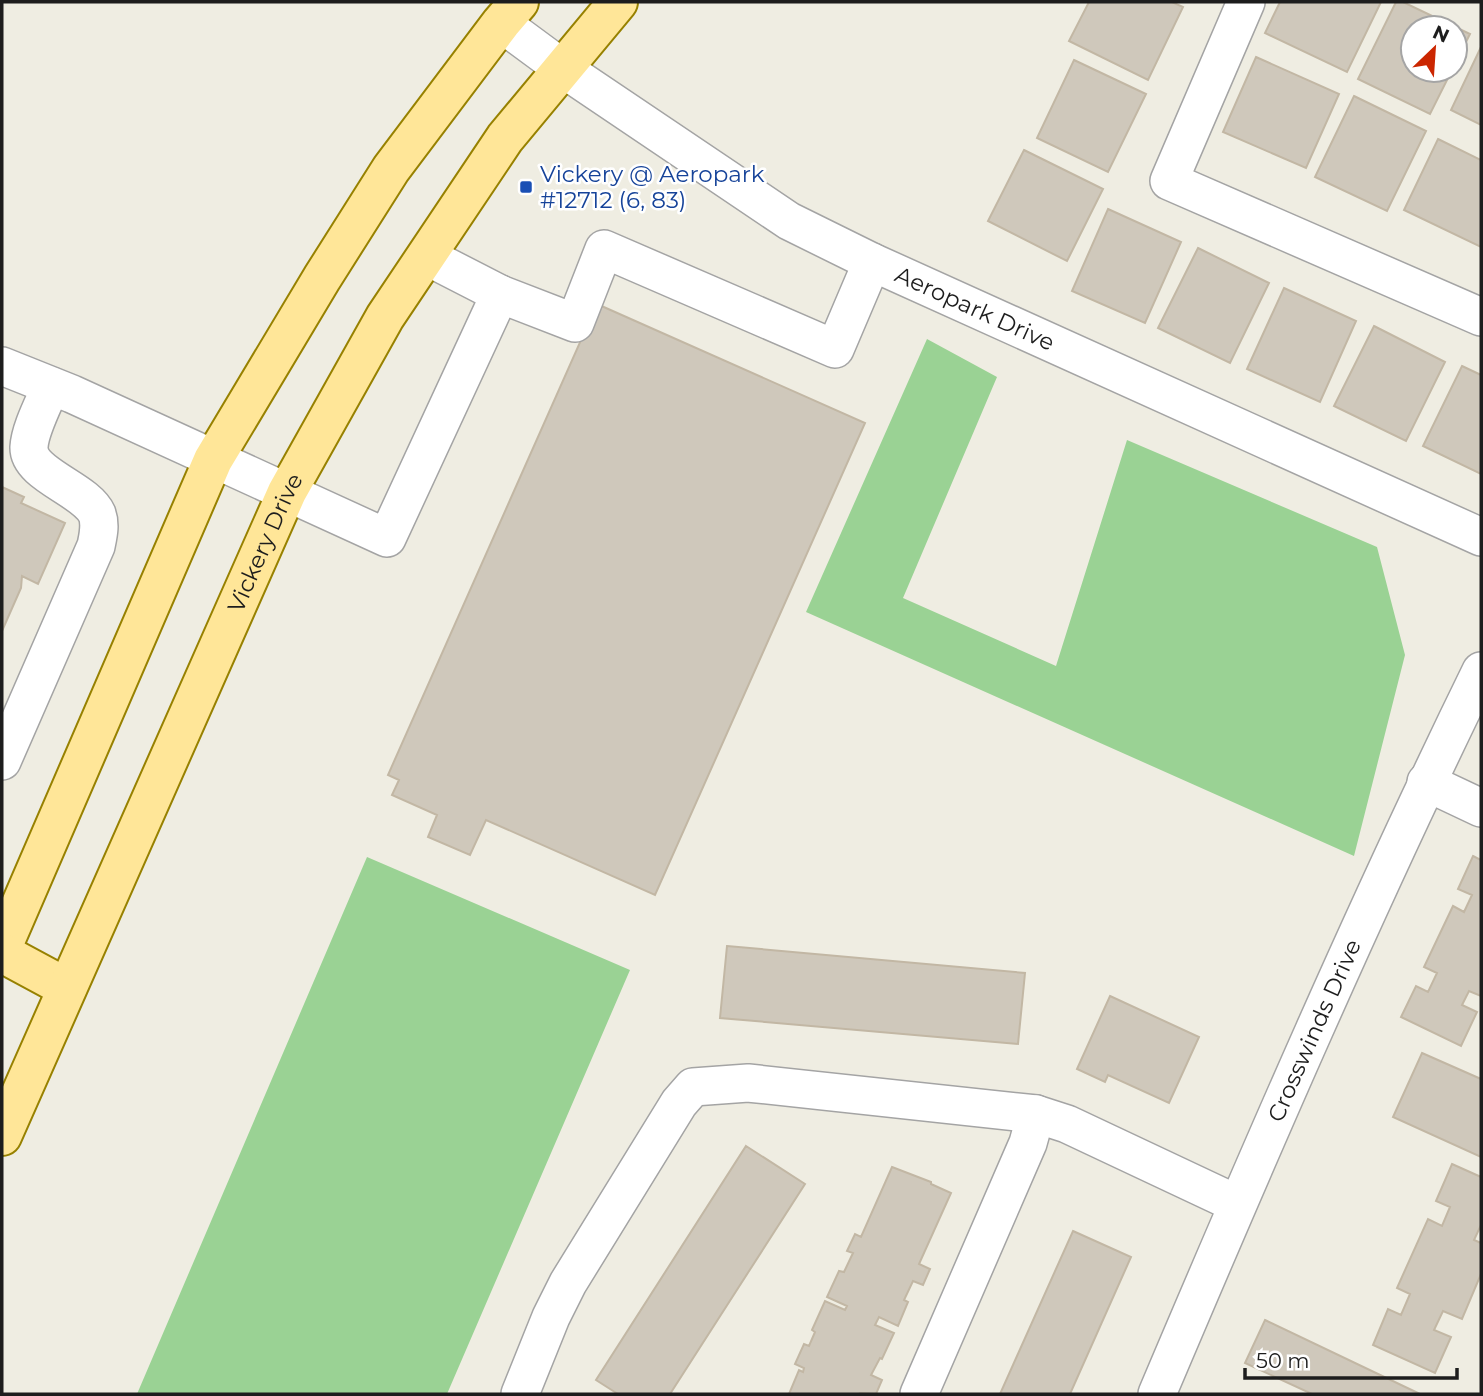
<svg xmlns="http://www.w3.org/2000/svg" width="1483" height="1396" font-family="Montserrat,sans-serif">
	<rect width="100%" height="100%" fill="#efede2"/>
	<path fill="#9ad294" d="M 927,339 L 997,377 L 903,598 L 1056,666 L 1127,440 L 1377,547 L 1405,655 L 1354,856 L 806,612 Z
		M 367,857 L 630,970 L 447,1394 L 137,1394 Z"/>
	<path fill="#cfc8bb" stroke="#c2b7a4" stroke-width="2" d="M 1089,2 L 1172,2 L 1183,7 L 1148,80 L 1069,41 Z
		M 1280,2 L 1381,2 L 1347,72 L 1265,33 Z
		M 1396,2 L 1403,2 L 1470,34 L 1455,64 L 1455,28 L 1413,28 L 1413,70 L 1452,70 L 1430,114 L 1358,79 Z
		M 1481,47 L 1481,125 L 1451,110 Z
		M 1256,57 L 1339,94 L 1306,168 L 1223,132 Z
		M 1074,60 L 1146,94 L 1108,172 L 1037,138 Z
		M 1354,96 L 1426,131 L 1387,211 L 1315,177 Z
		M 1438,139 L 1481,160 L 1481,247 L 1404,210 Z
		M 1024,150 L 1103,189 L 1067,261 L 988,221 Z
		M 1108,209 L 1181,242 L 1145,323 L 1072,291 Z
		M 1198,248 L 1269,283 L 1230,363 L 1158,328 Z
		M 1284,288 L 1356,321 L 1320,402 L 1247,369 Z
		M 597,304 L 865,423 L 655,895 L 486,820 L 470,855 L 428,837 L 437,815 L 392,795 L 399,780 L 388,775 Z
		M 1374,326 L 1445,362 L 1406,441 L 1334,406 Z
		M 1462,366 L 1481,375 L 1481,474 L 1423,446 Z
		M 2,487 L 24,497 L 21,503 L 65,523 L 38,584 L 22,576 L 21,588 L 2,631 Z
		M 1473,856 L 1481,860 L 1481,996 L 1469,991 L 1462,1005 L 1477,1012 L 1461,1046 L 1401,1017 L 1416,986 L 1428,992 L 1437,973 L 1424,967 L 1453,906 L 1464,912 L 1472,895 L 1458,889 Z
		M 727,946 L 1025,973 L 1018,1044 L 720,1018 Z
		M 1110,996 L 1199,1037 L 1169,1103 L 1108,1075 L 1105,1082 L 1077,1069 Z
		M 1422,1053 L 1481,1079 L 1481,1157 L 1393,1117 Z
		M 746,1146 L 805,1184 L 670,1394 L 618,1394 L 596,1380 Z
		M 1452,1164 L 1481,1177 L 1481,1225 L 1474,1240 L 1481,1243 L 1481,1274 L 1462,1319 L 1443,1311 L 1434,1330 L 1451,1337 L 1435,1373 L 1373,1345 L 1388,1309 L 1401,1315 L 1410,1294 L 1397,1288 L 1428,1219 L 1442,1226 L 1450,1207 L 1436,1201 Z
		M 892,1167 L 931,1182 L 931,1184 L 951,1193 L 919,1264 L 930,1269 L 923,1285 L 913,1281 L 904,1300 L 908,1302 L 898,1326 L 879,1317 L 875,1325 L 894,1333 L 882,1359 L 880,1358 L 871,1375 L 882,1380 L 876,1394 L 860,1393 L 859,1394 L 789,1394 L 799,1370 L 803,1372 L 804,1368 L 795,1364 L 804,1344 L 809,1346 L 815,1332 L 812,1330 L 825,1301 L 845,1310 L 847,1306 L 827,1297 L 839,1271 L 844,1272 L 853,1253 L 847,1251 L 855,1234 L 861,1237 Z
		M 1073,1231 L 1131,1257 L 1070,1394 L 1000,1394 Z
		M 1265,1320 L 1420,1394 L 1312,1394 L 1245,1363 Z"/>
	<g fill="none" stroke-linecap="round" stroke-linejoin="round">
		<g stroke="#a4a4a4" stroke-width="40">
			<g id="minor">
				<path d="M 1246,2 L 1169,181 L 1481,317"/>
				<path id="s1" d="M 501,23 L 562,68 L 789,221 L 872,262 L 1481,537"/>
				<path d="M 500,294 L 575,323 L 604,249 L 835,349 L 872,262"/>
				<path d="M 2,366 L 72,394 L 387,538 L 500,294 L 426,256"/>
				<path d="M 2,761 L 96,546 C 98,536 101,525 97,514 C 86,489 28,475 29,447 C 30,429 44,403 51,386"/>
				<path d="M 1426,782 L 1481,808"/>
				<path d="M 520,1394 L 551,1317 L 568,1283 L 679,1103 L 693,1087 L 748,1083 L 1036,1114 L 1067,1124 L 1237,1204"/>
				<path d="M 919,1394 L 1028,1143 L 1036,1114"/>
				<path id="s2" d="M 1157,1394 C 1260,1151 1365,908 1481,671"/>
			</g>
		</g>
		<g stroke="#978100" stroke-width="42">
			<g id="major">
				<path d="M 2,948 L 213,460 L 322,278 L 391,169 L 501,23 L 519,2"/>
				<path d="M 2,953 L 67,988"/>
				<path id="s3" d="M 2,1136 L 287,492 L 385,317 L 505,138 L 618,2"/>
			</g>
		</g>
		<use href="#minor" stroke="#fff" stroke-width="37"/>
		<use href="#major" stroke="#ffe698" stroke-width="38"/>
	</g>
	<rect fill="#1a4fb4" stroke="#fff" stroke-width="2.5" x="519" y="180" width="14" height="14" rx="3.5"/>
	<g text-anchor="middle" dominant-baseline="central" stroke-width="5" stroke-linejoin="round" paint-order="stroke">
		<g font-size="23" fill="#164399" stroke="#fff" text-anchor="start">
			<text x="540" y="174">Vickery @ Aeropark<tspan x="540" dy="26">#12712 (6, 83)</tspan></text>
		</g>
		<g font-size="23" fill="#1d1d1d" stroke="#fff">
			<text stroke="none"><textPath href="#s1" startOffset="555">Aeropark Drive</textPath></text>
			<text stroke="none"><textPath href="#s3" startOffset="649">Vickery Drive</textPath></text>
			<text stroke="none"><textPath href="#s2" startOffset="396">Crosswinds Drive</textPath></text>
		</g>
	</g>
	<rect width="1483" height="1396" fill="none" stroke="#1d1d1d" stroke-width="7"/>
	<g transform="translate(1434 49) rotate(25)"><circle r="33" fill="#ffffff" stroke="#a5a5a5" stroke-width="2"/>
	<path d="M0-5L12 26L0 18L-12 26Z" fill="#cb2600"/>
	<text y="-10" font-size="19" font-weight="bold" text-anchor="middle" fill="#1d1d1d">N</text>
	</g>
	<path d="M1245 1368v10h212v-10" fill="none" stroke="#1d1d1d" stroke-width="3.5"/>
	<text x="1256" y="1368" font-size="21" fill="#1d1d1d" stroke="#ffffff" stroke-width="5" paint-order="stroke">50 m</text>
</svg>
